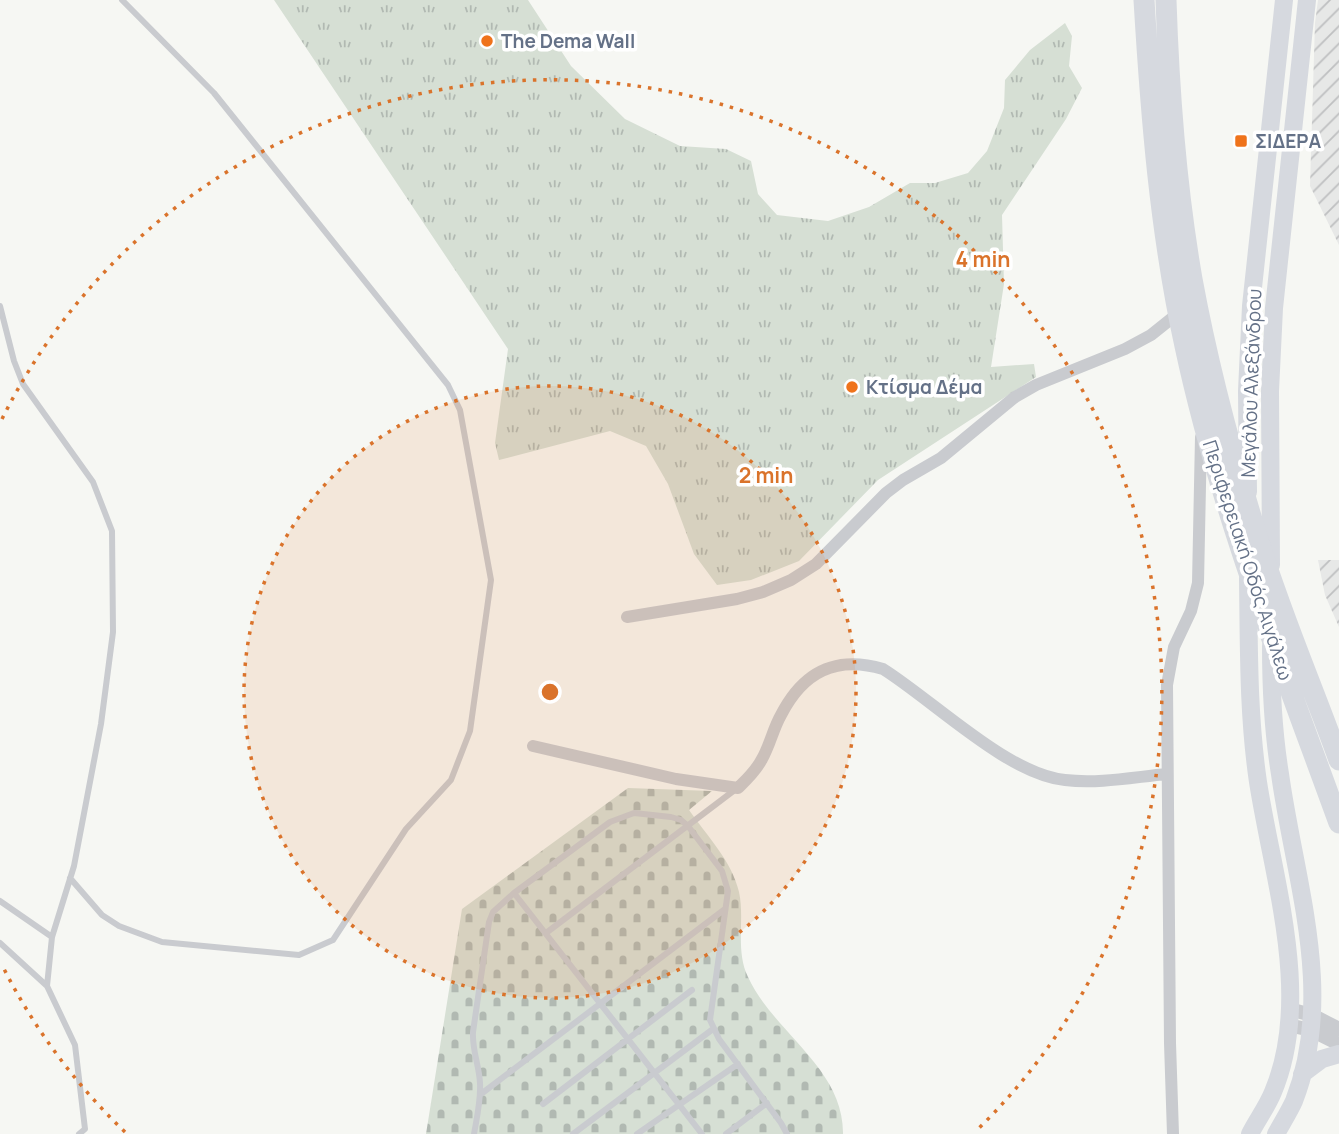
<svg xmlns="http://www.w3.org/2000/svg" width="1339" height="1134" font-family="Manrope,sans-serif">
	<defs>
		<pattern id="industrial-furrows" width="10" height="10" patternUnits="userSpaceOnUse" patternTransform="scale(1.75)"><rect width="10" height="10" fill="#e7e8e7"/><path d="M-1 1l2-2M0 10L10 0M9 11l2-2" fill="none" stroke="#bfc0c1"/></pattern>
		<pattern id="grass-tufts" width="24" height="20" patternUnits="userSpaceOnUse" patternTransform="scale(1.75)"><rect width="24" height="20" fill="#d6dfd4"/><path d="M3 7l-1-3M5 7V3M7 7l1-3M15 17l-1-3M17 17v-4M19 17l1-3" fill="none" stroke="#b1b9b2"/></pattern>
		<pattern id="cemetery-stones" width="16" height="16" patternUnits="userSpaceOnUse" patternTransform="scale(1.75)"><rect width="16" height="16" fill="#d6dfd4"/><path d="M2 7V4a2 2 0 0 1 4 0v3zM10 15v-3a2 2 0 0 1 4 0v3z" fill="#b1b9b2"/></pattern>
	</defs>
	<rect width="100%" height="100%" fill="#f6f7f3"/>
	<path fill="url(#industrial-furrows)" d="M 1318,0 L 1339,0 L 1339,245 L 1310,186 L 1315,23 Z
		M 1318,560 L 1339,560 L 1339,627 L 1325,595 Z"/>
	<path fill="url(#grass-tufts)" d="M 274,0 L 528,0 L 571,66 L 625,119 L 680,146 L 726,149 L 751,161 L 758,194 L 777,215 L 828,221 L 869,207 L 910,183 L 935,183 L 968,173 L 987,151 L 1004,108 L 1005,80 L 1030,50 L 1065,23 L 1072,36 L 1069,66 L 1082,88 L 1066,119 L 1002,215 L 1004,284 L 991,367 L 1034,364 L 1036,377 L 878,480 L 799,561 L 751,580 L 717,585 L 694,554 L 668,484 L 646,446 L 610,431 L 499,460 L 495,443 L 508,349 Z"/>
	<path fill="url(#cemetery-stones)" d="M 628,788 L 712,791 L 689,810 C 707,836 732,861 739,892 C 745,919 735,950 748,977 C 773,1032 844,1068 843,1134 L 426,1134 L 462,909 Z"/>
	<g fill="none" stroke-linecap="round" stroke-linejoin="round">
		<path stroke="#c9cbcf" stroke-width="6" d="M 0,306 L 14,361 L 23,384 L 93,482 L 112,531 L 113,632 L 101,724 L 74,866 L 52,937 L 47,986 L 75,1045 L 85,1129 L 79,1134
			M 70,878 L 102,915 L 119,926 L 162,942 L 299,955 L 333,940 L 406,829 L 451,780 L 470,731 L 491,580 L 460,410 L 448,385 L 214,93 L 122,0
			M 514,893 L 702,1134
			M 0,901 L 52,937
			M 546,933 L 736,789
			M 0,943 L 47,986
			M 481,1094 L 725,909
			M 543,1104 L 692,990
			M 474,1134 C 477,1117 481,1100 480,1083 C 479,1065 472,1050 473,1032 L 489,922 L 493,912 L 514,893 L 610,822 L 634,813 L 671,817 L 681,820 L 688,826 L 722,871 L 728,891 L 710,1020 L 719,1039 L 781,1123 L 787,1134
			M 573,1134 L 713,1029
			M 637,1134 L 738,1064
			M 726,1134 L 767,1103"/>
		<path stroke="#c9cbcf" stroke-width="12" d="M 627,617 L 737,599 L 763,592 L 791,580 L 816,564 L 886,493 L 903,480 L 941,458 L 1015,397 L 1036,385 L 1125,349 L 1151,335 L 1181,311
			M 533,746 L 676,779 L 738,788 C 747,779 756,771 762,759 C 770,745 773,729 781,715 C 803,672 836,655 883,669 C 934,701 1007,774 1065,780 C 1099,784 1134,777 1167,774
			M 1173,1134 L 1170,1043 L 1167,685 L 1174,647 L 1191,611 L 1198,583 L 1201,437"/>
		<path stroke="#c9cbcf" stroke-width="14" d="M 1289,1009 L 1312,1015 L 1339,1029
			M 1288,1025 L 1311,1030 L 1339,1044"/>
		<path stroke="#d6d9df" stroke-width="18" d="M 1248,492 L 1247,391 L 1251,306 L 1284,0
			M 1271,565 L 1270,391 L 1274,308 L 1307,0
			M 1248,579 C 1249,647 1248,714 1258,782 C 1273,879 1313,997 1273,1092 C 1267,1107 1257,1120 1250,1134
			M 1271,646 C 1271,689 1273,731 1280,774 C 1295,882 1336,993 1294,1101 C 1289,1112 1282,1123 1276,1134
			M 1302,1074 L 1322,1059 L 1339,1054"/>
		<path stroke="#d6d9df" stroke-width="21" d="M 1144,0 C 1151,116 1160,232 1185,346 C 1220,510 1282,666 1339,823
			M 1166,0 C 1169,94 1176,187 1192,279 C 1208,366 1231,452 1257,536 C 1280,612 1312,685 1339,760"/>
	</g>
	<circle cx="550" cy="692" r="306" fill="#da732b" fill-opacity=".12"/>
	<g fill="none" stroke="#da732b" stroke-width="3.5" stroke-dasharray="3.5 7">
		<circle cx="550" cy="692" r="306"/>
		<path d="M125 1132A612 612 0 0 1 2 965M2 419A612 612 0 1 1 975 1132"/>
	</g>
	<g fill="#ef731b" stroke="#fff" stroke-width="2.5">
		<circle cx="487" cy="41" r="7"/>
		<rect x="1234" y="134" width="14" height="14" rx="3.5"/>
		<circle cx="852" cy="387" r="7"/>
	</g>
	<g text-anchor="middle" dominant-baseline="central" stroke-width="7" stroke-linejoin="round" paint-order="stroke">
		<g font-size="19" font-weight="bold" fill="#647187" stroke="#fff" text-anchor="start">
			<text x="501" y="41">The Dema Wall</text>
			<text x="1255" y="141">ΣΙΔΕΡΑ</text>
			<text x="866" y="387">Κτίσμα Δέμα</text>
		</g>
		<g font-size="19" fill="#647187" stroke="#fff">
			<text transform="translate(1251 383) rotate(-88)">Μεγάλου Αλεξάνδρου</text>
			<text transform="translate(1248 560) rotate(72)">Περιφερειακή Οδός Αιγάλεω</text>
		</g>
	</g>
	<circle cx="550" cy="692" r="10" fill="#da732b" stroke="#fff" stroke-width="3.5"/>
	<g font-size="21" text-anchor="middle" font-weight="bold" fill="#da732b" stroke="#fff" stroke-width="7" stroke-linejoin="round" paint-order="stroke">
		<text x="983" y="267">4 min</text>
		<text x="766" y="483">2 min</text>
	</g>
</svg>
